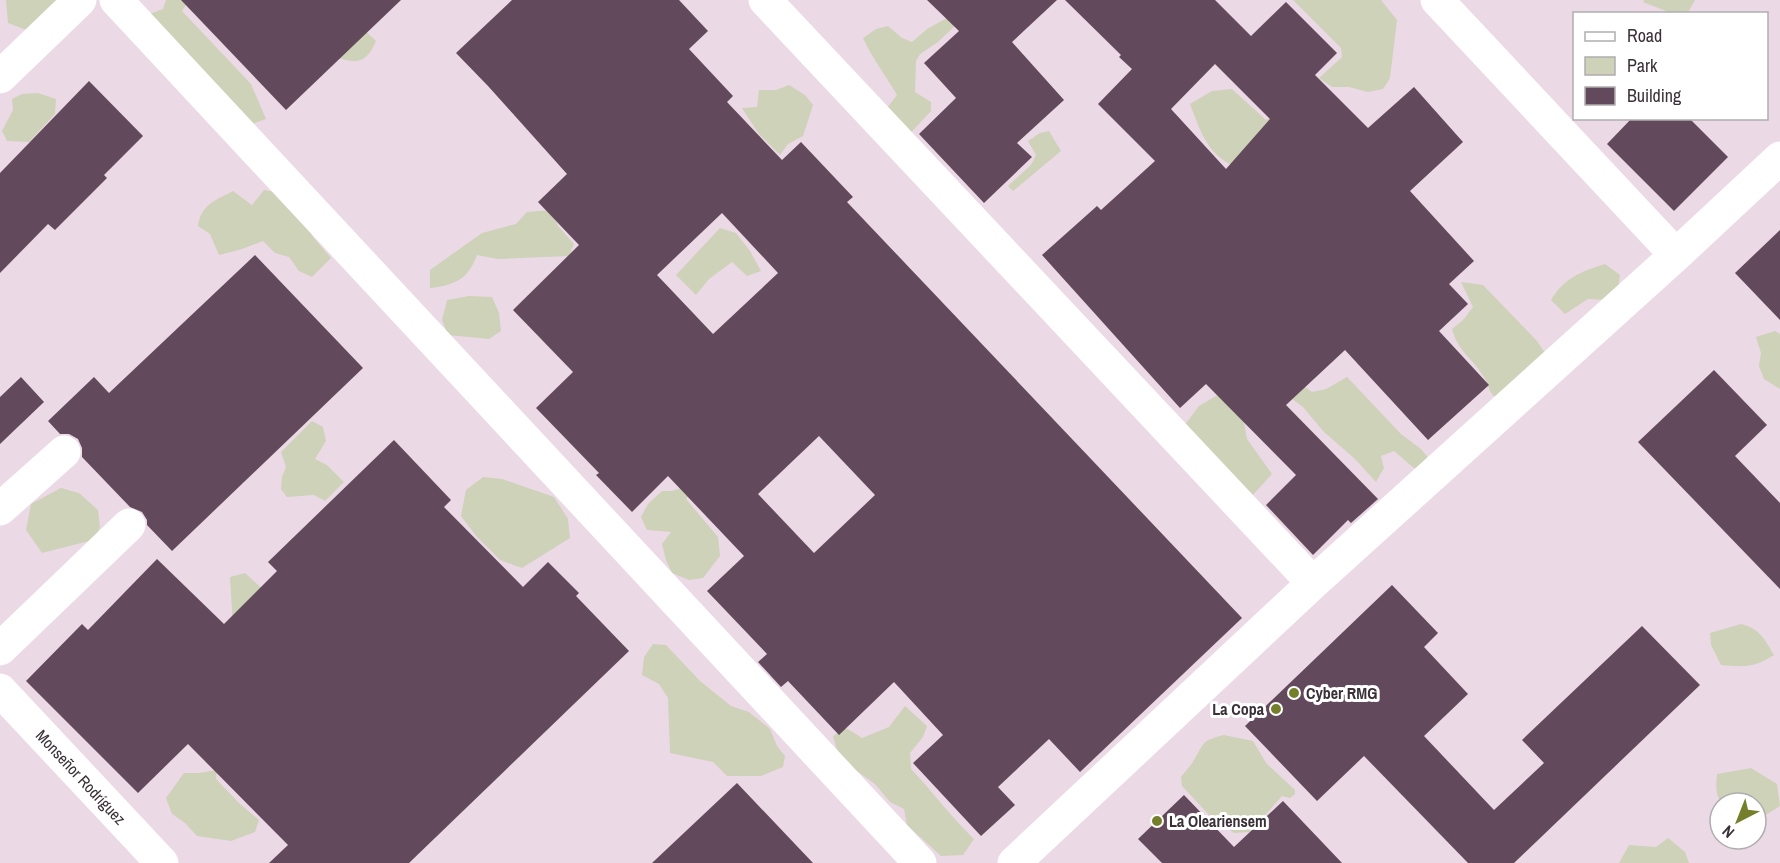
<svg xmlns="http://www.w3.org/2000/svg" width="1780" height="863" font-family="'Archivo Narrow',sans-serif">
	<rect width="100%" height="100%" fill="#ecd9e6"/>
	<path fill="#cdd2b8" d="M 6,0 L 59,0 L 29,31 L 8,23 Z
		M 166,0 L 189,0 L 182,11 L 251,84 L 266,119 L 244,127 L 147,15 L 163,9 Z
		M 1293,0 L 1381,0 L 1397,20 L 1390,78 L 1383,89 L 1368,92 L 1349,87 L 1332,87 L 1319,78 L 1342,57 L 1341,48 Z
		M 1644,0 L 1695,0 L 1687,14 L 1671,13 L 1643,2 Z
		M 335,2 L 376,41 C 366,64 357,64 335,57 Z
		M 947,18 L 961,20 L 938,42 L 920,54 L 916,61 L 915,92 L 931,102 L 931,111 L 905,139 L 881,116 L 897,95 C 886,76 872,58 863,38 L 876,29 L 888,26 L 902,38 L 912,42 L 927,29 Z
		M 789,85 L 805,95 L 813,105 L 803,136 L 788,144 L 780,155 L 759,134 L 742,108 L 757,107 L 759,90 L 776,90 Z
		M 1232,89 L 1266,120 L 1274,116 L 1246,171 C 1209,159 1203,138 1190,104 L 1212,91 Z
		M 38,93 L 56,99 L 55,114 L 29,142 L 7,141 L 2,131 L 13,110 L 12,99 L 22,94 Z
		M 1049,131 L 1061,151 L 1013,191 L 1008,186 L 1031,165 L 1036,155 L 1028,141 L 1040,133 Z
		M 264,190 L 286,194 L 300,210 L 313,237 L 331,258 L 312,277 L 299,271 L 289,257 L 275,253 L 263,241 L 239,250 L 219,255 L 210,234 L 198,226 C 201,204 215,201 233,191 L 252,205 Z
		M 552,210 L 558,226 L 574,244 L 569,256 L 498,259 L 477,255 C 468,279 456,285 430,288 L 430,270 L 482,233 L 516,224 L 527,212 Z
		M 720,228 L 736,233 L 750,251 L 761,271 L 747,276 L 732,262 L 709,279 L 696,295 L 676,275 Z
		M 1605,264 L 1620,275 L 1618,291 L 1606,300 L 1588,299 L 1565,314 L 1551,300 C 1564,278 1582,271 1605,264 Z
		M 1461,282 L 1483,285 L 1537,341 L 1545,353 L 1499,400 C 1487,392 1491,388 1484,377 C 1473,359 1457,350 1452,329 L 1463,320 L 1473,307 Z
		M 469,296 L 492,297 L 499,313 L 501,331 L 489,339 L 448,335 L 442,320 L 447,300 Z
		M 1775,331 L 1780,334 L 1780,389 L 1764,379 L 1759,366 L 1761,353 L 1756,337 Z
		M 1272,363 L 1312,392 L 1326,389 L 1347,377 L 1401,434 L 1421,449 L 1430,460 L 1415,469 L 1394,451 L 1381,456 L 1384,468 L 1376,482 L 1355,459 L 1324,432 L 1303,407 L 1284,393 L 1268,403 L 1244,423 L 1247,439 L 1272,474 L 1250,498 L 1184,426 L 1199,406 Z
		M 312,421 L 323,427 L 326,441 L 315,459 L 327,465 L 344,482 L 325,501 L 314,495 L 287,497 L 281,489 L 282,477 L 286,467 L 281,452 Z
		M 483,477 L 502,479 L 554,497 L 568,519 L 570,538 L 522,568 L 500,560 L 477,537 L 461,516 L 466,490 Z
		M 685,487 L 694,489 L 686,499 L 718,537 L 720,556 L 703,578 L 689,580 L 672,573 L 666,560 L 662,544 L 671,532 L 647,530 L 641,517 L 648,504 L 662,491 L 672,491 Z
		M 61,488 L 79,493 L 98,510 L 100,528 L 93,540 L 42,553 L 26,530 L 31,504 Z
		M 245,573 L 267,593 L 233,627 L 230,577 Z
		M 1741,624 C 1760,629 1764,638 1774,655 C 1754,668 1743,667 1721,665 L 1711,645 L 1710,633 Z
		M 653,644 L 666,645 L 700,681 L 731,706 L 749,712 L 770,729 L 777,746 L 785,756 L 783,767 L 761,776 L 727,776 L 713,762 L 670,753 L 668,698 L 659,684 L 642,675 L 644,657 Z
		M 905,706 L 927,726 L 923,737 L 910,753 L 911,769 C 933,792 951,817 974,839 L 963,855 L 941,856 L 907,825 L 904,809 L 890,802 L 875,784 L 839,758 L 833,736 L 846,728 L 862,738 L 889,727 Z
		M 1224,735 L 1253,741 L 1266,763 L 1295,790 L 1295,794 L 1290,798 L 1282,796 L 1250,832 L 1234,833 L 1212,818 L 1182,786 L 1181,777 C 1185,771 1191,766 1194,760 C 1205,742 1201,741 1224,735 Z
		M 1751,768 L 1777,784 L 1780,806 L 1761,818 L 1756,818 L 1756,803 L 1722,803 C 1715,796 1716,783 1717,774 Z
		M 217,770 L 216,779 L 239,803 L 259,820 L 255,832 L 231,841 L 197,836 L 185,823 L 172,814 L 166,798 L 184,773 L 199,773 Z
		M 1668,838 L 1685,852 L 1689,863 L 1619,863 L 1629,845 L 1656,847 Z"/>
	<path fill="#63495c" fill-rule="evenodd" d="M 181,0 L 401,0 L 286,110 Z
		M 512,0 L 679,0 L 708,31 L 689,49 L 733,96 L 727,102 L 782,160 L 801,142 L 853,197 L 847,202 L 1242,618 L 1080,772 L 1049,739 L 998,787 L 1015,805 L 981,836 L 913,763 L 943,735 L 894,682 L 839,735 L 788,681 L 781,687 L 758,662 L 767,654 L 707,591 L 744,556 L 668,476 L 632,512 L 596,475 L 599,473 L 536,408 L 573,372 L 513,310 L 579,245 L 538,202 L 567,174 L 488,86 L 456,53 ZM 722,213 L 778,273 L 713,334 L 657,275 ZM 819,436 L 875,495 L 814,553 L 758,494 Z
		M 927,0 L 1057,0 L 1012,42 L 1064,100 L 1017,143 L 1032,157 L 984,203 L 919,134 L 956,98 L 924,63 L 959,31 Z
		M 1065,0 L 1215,0 L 1251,36 L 1286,2 L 1337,53 L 1315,75 L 1368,128 L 1414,87 L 1463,142 L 1410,191 L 1474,261 L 1449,284 L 1468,304 L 1439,331 L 1489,385 L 1428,440 L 1345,350 L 1286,405 L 1378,499 L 1351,523 L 1348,520 L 1313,555 L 1266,505 L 1296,475 L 1206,384 L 1180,408 L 1042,255 L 1097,206 L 1101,210 L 1155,161 L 1098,104 L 1132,69 L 1119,57 L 1121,55 ZM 1215,64 L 1270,119 L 1226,169 L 1171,109 Z
		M 89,81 L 143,136 L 104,175 L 107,178 L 55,230 L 48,224 L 0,273 L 0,173 Z
		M 1632,118 L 1689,118 L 1728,157 L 1674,211 L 1607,144 Z
		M 1780,230 L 1780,320 L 1735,273 Z
		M 255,255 L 363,368 L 172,551 L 147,525 L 147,520 L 142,512 L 130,507 L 82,457 L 82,448 L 78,439 L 69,434 L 60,434 L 48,421 L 94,377 L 109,393 Z
		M 1714,370 L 1767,425 L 1735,456 L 1780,503 L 1780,589 L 1638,442 Z
		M 21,377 L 44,402 L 0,444 L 0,397 Z
		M 394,440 L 451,500 L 444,507 L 523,587 L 548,562 L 579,593 L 576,596 L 629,651 L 409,863 L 269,863 L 288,845 L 188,744 L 138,793 L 26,681 L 82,624 L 88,630 L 157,559 L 224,624 L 277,571 L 268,562 Z
		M 1392,585 L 1438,633 L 1424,647 L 1468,694 L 1424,736 L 1494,810 L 1544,763 L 1522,740 L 1642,626 L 1700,685 L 1514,863 L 1468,863 L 1364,756 L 1317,801 L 1245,726 Z
		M 737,783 L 813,863 L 652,863 Z
		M 1184,795 L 1234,847 L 1283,801 L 1342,863 L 1162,863 L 1138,839 Z"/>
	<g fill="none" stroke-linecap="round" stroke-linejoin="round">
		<path stroke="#fff" stroke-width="33" d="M 116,0 L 920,863
			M 765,0 L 1313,583
			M 1437,0 L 1676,255
			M 0,77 L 80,0
			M 0,509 L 64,452
			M 0,649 L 129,525
			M 0,690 L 162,863
			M 1014,863 L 1313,583 L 1676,255 L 1780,158"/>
	</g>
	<g fill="#757f2b" stroke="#fff" stroke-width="2">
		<circle cx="1294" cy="693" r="6"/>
		<circle cx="1276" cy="709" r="6"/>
		<circle cx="1157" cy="821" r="6"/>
	</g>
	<g text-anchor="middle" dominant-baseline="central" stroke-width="6" stroke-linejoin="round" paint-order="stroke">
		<g font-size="16" font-weight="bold" fill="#393137" stroke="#fff" text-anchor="start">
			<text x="1306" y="693">Cyber RMG</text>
			<text x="1264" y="709" text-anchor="end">La Copa</text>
			<text x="1169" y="821">La Oleariensem</text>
		</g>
		<g font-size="16" fill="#393137" stroke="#fff">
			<text transform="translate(81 777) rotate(47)">Monseñor Rodríguez</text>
		</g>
	</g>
	<rect x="1573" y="12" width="195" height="108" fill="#ffffff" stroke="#b0adaf" stroke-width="1.5"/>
	<rect x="1585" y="32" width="30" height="9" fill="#ffffff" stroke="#b0adaf" stroke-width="1.5"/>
	<text x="1627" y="42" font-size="18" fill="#393137">Road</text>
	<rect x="1585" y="57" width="30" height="18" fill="#cdd2b8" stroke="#b0adaf" stroke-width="1.5"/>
	<text x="1627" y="72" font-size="18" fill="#393137">Park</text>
	<rect x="1585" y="87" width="30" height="18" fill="#63495c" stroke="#b0adaf" stroke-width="1.5"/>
	<text x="1627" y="102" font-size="18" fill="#393137">Building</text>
	<g transform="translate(1738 821) rotate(222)"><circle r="28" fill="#ffffff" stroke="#b0adaf" stroke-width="1.5"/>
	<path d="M0-4.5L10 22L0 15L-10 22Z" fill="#757f2b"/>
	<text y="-9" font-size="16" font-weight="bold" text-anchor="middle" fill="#393137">N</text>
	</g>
</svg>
